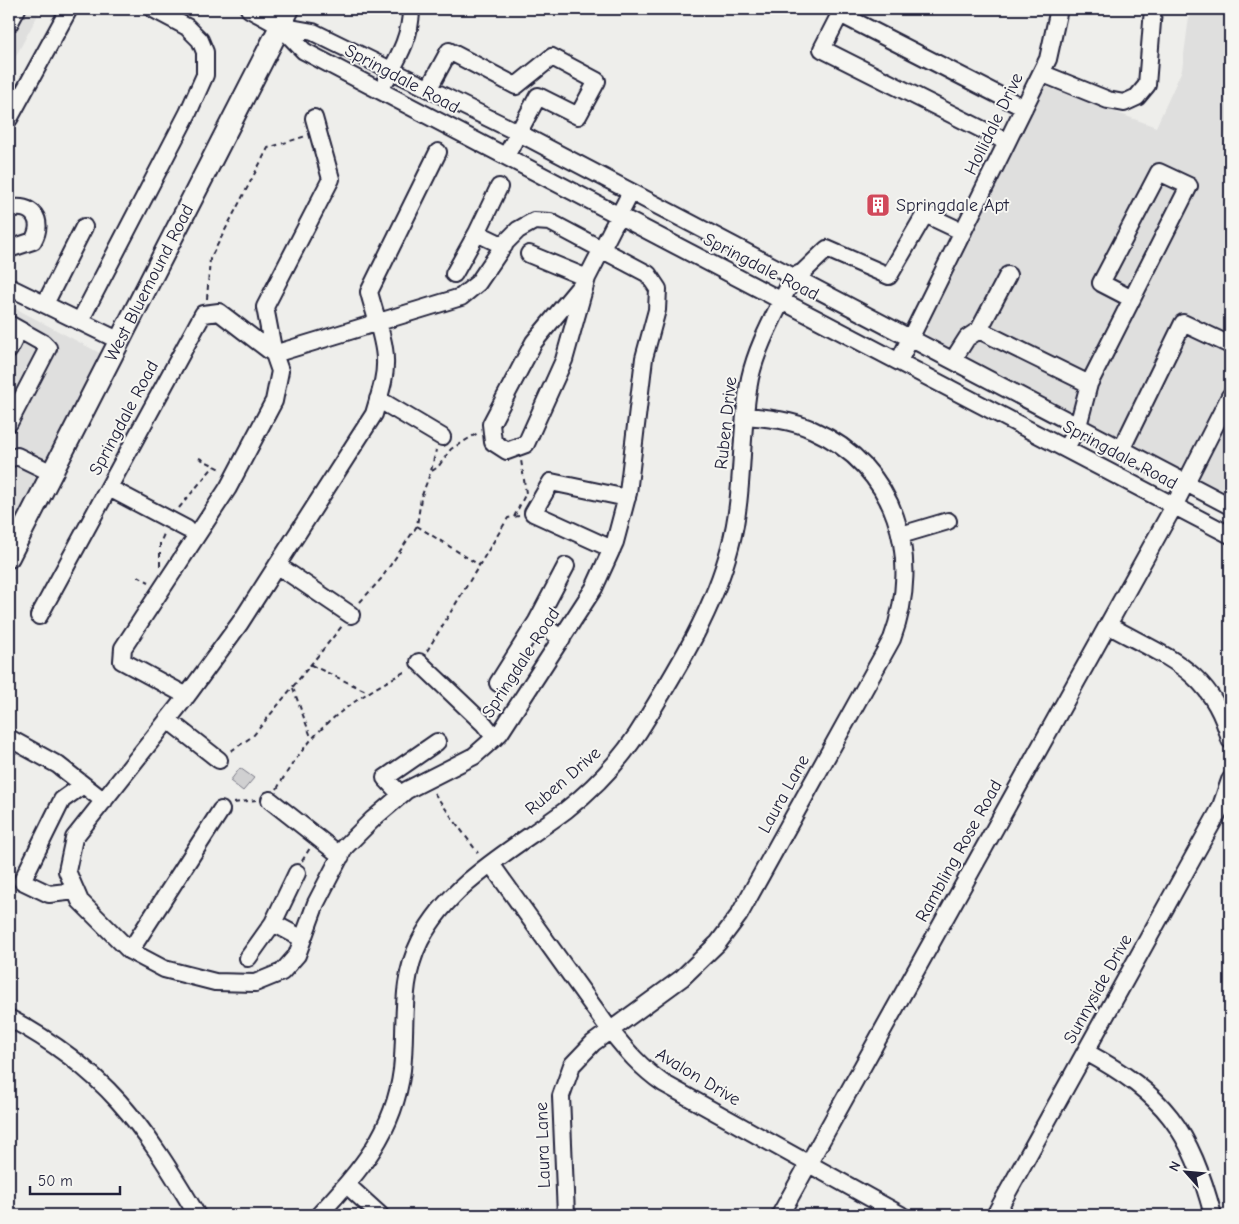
<svg xmlns="http://www.w3.org/2000/svg" width="1239" height="1224" font-family="'Comic Neue',sans-serif">
	<rect width="100%" height="100%" fill="#eeeeeb"/>
	<filter id="ink" filterUnits="userSpaceOnUse"><feTurbulence type="fractalNoise" baseFrequency=".02" numOctaves="2"/><feDisplacementMap in="SourceGraphic" scale="10" xChannelSelector="R" yChannelSelector="G"/><feConvolveMatrix kernelMatrix="1 2 1 2 8 2 1 2 1" color-interpolation-filters="sRGB"/></filter>
	<g filter="url(#ink)">
		<path fill="#dfdfde" d="M 9,9 L 41,9 L 9,69 Z
			M 1190,9 L 1230,9 L 1230,497 L 930,340 L 926,334 L 927,326 L 1044,86 L 1156,127 L 1182,70 Z
			M 9,305 L 111,359 L 9,557 Z"/>
		<path fill="#d0d0d1" stroke="#797986" d="M 240,768 L 254,778 L 243,791 L 230,781 Z"/>
		<g fill="none" stroke-linecap="round" stroke-linejoin="round">
			<g stroke="#22223b" stroke-width="20">
				<path id="minor" d="M 249,9 L 280,26 L 304,51 L 1230,535
					M 9,24 L 17,9
					M 280,26 L 313,32 L 519,133 L 1230,506
					M 1041,73 L 1108,100 L 1124,103 L 1137,97 L 1147,85 L 1153,9
					M 386,80 C 399,56 411,36 411,9
					M 429,88 L 449,51 L 516,86 L 552,57 L 597,81 L 578,116 L 538,96 L 506,156
					M 314,118 L 331,179 L 265,307 L 274,354 L 461,297 L 478,283 L 506,242 L 518,230 L 534,221 L 550,222 L 648,274 L 658,289 L 657,310 L 644,358 L 628,493 L 615,542 L 594,588 L 500,733 L 474,756 L 407,790 L 373,819 L 345,847 L 316,903 L 297,955 L 282,972 L 255,983 L 215,982 L 164,969 L 130,951 L 80,901 L 67,871 L 74,838 L 189,693 L 240,623 L 374,414 C 379,396 386,378 385,360 C 385,340 374,312 369,292 L 438,152
					M 9,119 L 69,9
					M 1007,142 L 822,49 L 840,14 L 1024,108
					M 9,209 C 32,203 45,220 33,241 L 9,249
					M 477,233 L 499,187
					M 529,254 L 587,278
					M 454,274 L 477,233 L 504,246
					M 793,277 L 803,272 L 827,249 L 889,276 L 925,214 L 963,232
					M 587,278 L 564,360 L 526,444 L 507,451 L 493,442 L 491,424 L 534,342 L 587,278 L 631,192
					M 9,287 L 120,341
					M 45,304 L 84,227
					M 80,321 L 188,113 L 205,75 L 205,52 L 200,40 L 187,27 L 153,9
					M 9,324 L 43,343 L 48,348 L 9,423
					M 979,330 L 1089,384 L 1189,186 L 1159,172 L 1101,283 L 1132,299
					M 9,350 L 19,330
					M 953,360 L 967,338 L 979,330 L 1008,275
					M 899,361 L 1048,59 L 1059,9
					M 378,399 L 442,437
					M 1066,448 L 1078,426 L 1089,384
					M 1122,448 L 1183,323 L 1230,345
					M 9,459 L 17,456 L 52,473
					M 109,488 L 187,529
					M 901,535 L 948,521
					M 612,549 L 533,513 L 551,482 L 627,498
					M 277,565 L 351,615
					M 39,616 L 203,314 L 219,312 L 274,354 L 280,371 L 274,401 L 228,488 L 123,648 L 122,661 L 187,696
					M 1108,625 C 1165,657 1213,670 1230,740
					M 562,639 L 537,621 L 566,566
					M 419,662 L 484,724 L 495,738
					M 498,683 L 537,621
					M 168,720 L 219,760
					M 9,738 L 58,765 L 104,801
					M 401,795 L 385,778 L 437,742
					M 270,800 L 341,856
					M 491,864 L 610,1030 C 626,1050 641,1068 663,1083 L 901,1215
					M 76,891 L 49,894 L 22,881 L 62,800 L 83,785
					M 273,923 L 297,873
					M 130,951 L 221,810
					M 248,958 L 273,923 L 303,939
					M 9,1018 C 105,1069 143,1124 197,1215
					M 1086,1052 C 1165,1095 1190,1129 1213,1215
					M 347,1185 L 380,1215
					M 319,1215 C 360,1170 394,1133 402,1070 C 407,1025 399,983 420,941 C 451,881 514,849 566,810 C 598,785 626,754 646,720 C 679,666 714,609 730,547 C 745,492 739,434 750,378 C 758,342 778,310 793,277
					M 566,1215 L 561,1096 L 572,1065 L 593,1043 L 682,978 L 718,943 L 739,915 L 892,639 C 923,556 896,467 813,430 C 791,420 769,418 746,416
					M 780,1215 L 1174,506 L 1230,396
					M 995,1215 L 1220,809 L 1230,780"/>
			</g>
			<g stroke="#22223b" stroke-width="24">
				<g id="major">
					<path id="s1" d="M 9,557 L 289,9"/>
				</g>
			</g>
			<path stroke="#22223b" stroke-width="2" stroke-dasharray="5 4" stroke-linecap="butt" d="M 207,299 L 210,259 L 268,148 L 306,136
				M 199,458 L 221,469
				M 432,471 L 438,467 L 451,449 L 478,433
				M 179,508 L 214,466
				M 514,517 L 526,493 L 521,460
				M 417,526 L 479,565
				M 160,566 L 160,543 L 164,534
				M 138,576 L 149,582
				M 360,602 L 381,579 L 417,526 L 421,498 L 431,471 L 436,450
				M 427,651 L 508,518 L 519,516
				M 311,665 L 368,692
				M 293,688 L 311,737
				M 231,751 L 253,736 L 342,626
				M 277,789 C 311,728 348,702 408,670
				M 434,793 L 478,853
				M 234,803 L 256,800
				M 302,861 L 310,848"/>
			<use href="#minor" stroke="#f6f6f2" stroke-width="16"/>
			<use href="#major" stroke="#f6f6f2" stroke-width="20"/>
		</g>
	</g>
	<defs>
		<g id="building-square" transform="scale(1.25)"><rect x="-9" y="-9" width="18" height="18" rx="4" fill="#d1495b" stroke="#f6f6f2"/><path d="M-4-6H4V6H1V3H-1V6H-4ZM-2.5-4.3h1.7v1.8h-1.7ZM.8-4.3h1.7v1.8H.8ZM-2.5-1h1.7V.8h-1.7ZM.8-1h1.7V.8H.8Z" fill="#fff"/></g>
	</defs>
	<g fill-rule="evenodd">
		<use href="#building-square" x="878" y="205"/>
	</g>
	<g text-anchor="middle" dominant-baseline="central" stroke-width="4" stroke-linejoin="round" paint-order="stroke">
		<g font-size="18" fill="#22223b" stroke="#f6f6f2">
			<text transform="translate(402 79) rotate(28)">Springdale Road</text>
			<text transform="translate(994 124) rotate(-64)">Hollidale Drive</text>
			<text transform="translate(761 267) rotate(27)">Springdale Road</text>
			<text stroke="none"><textPath href="#s1" startOffset="308">West Bluemound Road</textPath></text>
			<text transform="translate(124 418) rotate(-62)">Springdale Road</text>
			<text transform="translate(726 423) rotate(-84)">Ruben Drive</text>
			<text transform="translate(1120 455) rotate(28)">Springdale Road</text>
			<text transform="translate(521 663) rotate(-57)">Springdale Road</text>
			<text transform="translate(563 781) rotate(-41)">Ruben Drive</text>
			<text transform="translate(784 794) rotate(-61)">Laura Lane</text>
			<text transform="translate(959 851) rotate(-61)">Rambling Rose Road</text>
			<text transform="translate(1098 989) rotate(-61)">Sunnyside Drive</text>
			<text transform="translate(698 1077) rotate(31)">Avalon Drive</text>
			<text transform="translate(543 1145) rotate(-92)">Laura Lane</text>
		</g>
		<g font-size="18" fill="#22223b" stroke="#f6f6f2" text-anchor="start">
			<text x="896" y="205">Springdale Apt</text>
		</g>
	</g>
	<rect width="1239" height="1224" fill="none" stroke="#f6f6f2" stroke-width="30"/>
	<rect x="15" y="15" width="1209" height="1194" fill="none" stroke="#22223b" stroke-width="2" filter="url(#ink)"/>
	<g transform="translate(1186 1172) rotate(297)" stroke="#f6f6f2" stroke-width="4" paint-order="stroke">
	<path d="M0-4L9 19L0 12L-9 19Z" fill="#22223b"/>
	<text y="-8" font-size="14" font-weight="bold" text-anchor="middle" fill="#22223b">N</text>
	</g>
	<path d="M30 1186v8h90v-8" fill="none" stroke="#22223b" stroke-width="2.5"/>
	<text x="38" y="1186" font-size="15" fill="#22223b" stroke="#f6f6f2" stroke-width="4" paint-order="stroke">50 m</text>
</svg>
